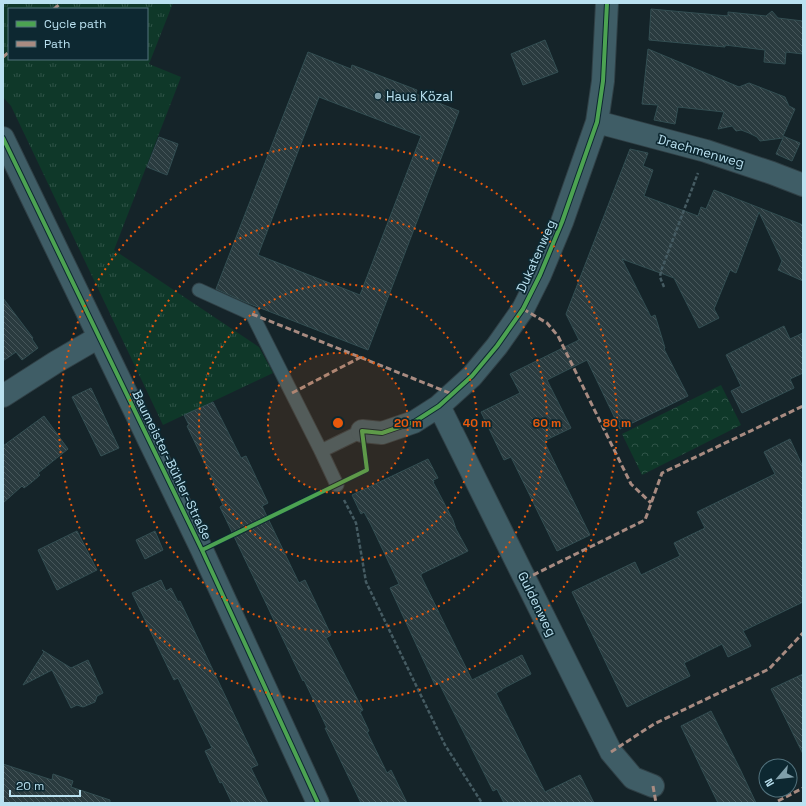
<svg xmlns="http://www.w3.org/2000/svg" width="806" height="806" font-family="'Space Grotesk',sans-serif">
	<defs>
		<pattern id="grass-tufts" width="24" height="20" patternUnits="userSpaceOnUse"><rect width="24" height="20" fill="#0f3829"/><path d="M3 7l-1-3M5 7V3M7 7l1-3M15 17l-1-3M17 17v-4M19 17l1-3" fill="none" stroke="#305448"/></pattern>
		<pattern id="park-crowns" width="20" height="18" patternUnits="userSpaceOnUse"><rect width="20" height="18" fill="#0f3829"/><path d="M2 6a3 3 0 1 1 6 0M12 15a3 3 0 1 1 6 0" fill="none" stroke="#305448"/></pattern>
		<pattern id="building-back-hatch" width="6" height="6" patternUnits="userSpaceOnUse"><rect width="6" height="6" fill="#2a3b3f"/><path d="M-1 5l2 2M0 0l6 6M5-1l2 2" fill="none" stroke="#47575b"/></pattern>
	</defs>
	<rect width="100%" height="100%" fill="#152429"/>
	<path fill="url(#grass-tufts)" fill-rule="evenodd" d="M 3,3 L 173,3 L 149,64 L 181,77 L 114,250 L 259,347 L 273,373 L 163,425 L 11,106 L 3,97 ZM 9,9 L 147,9 L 147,59 L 9,59 Z"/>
	<path fill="url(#park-crowns)" d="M 721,385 L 741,425 L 642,475 L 622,434 Z"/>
	<path fill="url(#building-back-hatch)" stroke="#334e52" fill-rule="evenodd" d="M 651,9 L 728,16 L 728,12 L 766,16 L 772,11 L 778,18 L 803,21 L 803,54 L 786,52 L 785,64 L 764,62 L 765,50 L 725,45 L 725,47 L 649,40 Z
		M 545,40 L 558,72 L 523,85 L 511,54 Z
		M 648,49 L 739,87 L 749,83 L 785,97 L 789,106 L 795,109 L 783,136 L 800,143 L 792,161 L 776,154 L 783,138 L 760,141 L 757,137 L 749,133 L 741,130 L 736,131 L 732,126 L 718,129 L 724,112 L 678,107 L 675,124 L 654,120 L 658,105 L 642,104 Z
		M 308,52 L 351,69 L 352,65 L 417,90 L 416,94 L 459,111 L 368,350 L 245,302 L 216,289 ZM 319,97 L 421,136 L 360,295 L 258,255 Z
		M 159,137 L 178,144 L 167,175 L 147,167 Z
		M 630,149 L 648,153 L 643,166 L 653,170 L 644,196 L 698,216 L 701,207 L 706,209 L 714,190 L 803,225 L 803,281 L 778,270 L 782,261 L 759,212 L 736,273 L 730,270 L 714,309 L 719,318 L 699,328 L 674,278 L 622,259 L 651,317 L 655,315 L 665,348 L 664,349 L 688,396 L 620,429 L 587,360 L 547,380 L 571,428 L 544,441 L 590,535 L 557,551 L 511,457 L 504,460 L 481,412 L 520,393 L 510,374 L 579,340 L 566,314 Z
		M 3,298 L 33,338 L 32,339 L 38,348 L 22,360 L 16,352 L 3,361 Z
		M 784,326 L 790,339 L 803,333 L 803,373 L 790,379 L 794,388 L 742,413 L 731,391 L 741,386 L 726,355 Z
		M 91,388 L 119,448 L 101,456 L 72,397 Z
		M 213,402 L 241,458 L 246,456 L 268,503 L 262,506 L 299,583 L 305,580 L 331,635 L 326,638 L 363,710 L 360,712 L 369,731 L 367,732 L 387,773 L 391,770 L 407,803 L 361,803 L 325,728 L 327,728 L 304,680 L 303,681 L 220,507 L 223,505 L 213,483 L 214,482 L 187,426 L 189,425 L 184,415 Z
		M 44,416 L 68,449 L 38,473 L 40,475 L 32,482 L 24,488 L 22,486 L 3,503 L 3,446 Z
		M 790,439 L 803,467 L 803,602 L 743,631 L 751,646 L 728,657 L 722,644 L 684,663 L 690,676 L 627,707 L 572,592 L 635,562 L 641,575 L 680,556 L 674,543 L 705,528 L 697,512 L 775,474 L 764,452 Z
		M 428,459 L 438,478 L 433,480 L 434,482 L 433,482 L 453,520 L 456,529 L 468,551 L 421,574 L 421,576 L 472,680 L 522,655 L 531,674 L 502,689 L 502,690 L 496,693 L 545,792 L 580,775 L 594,803 L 504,803 L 497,789 L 493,791 L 439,683 L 435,685 L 390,588 L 399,584 L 371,525 L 364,512 L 361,514 L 352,495 Z
		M 77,531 L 97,570 L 57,590 L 38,550 Z
		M 155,531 L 163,550 L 145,559 L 136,540 Z
		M 161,580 L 166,591 L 171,588 L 178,602 L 180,601 L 192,626 L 258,765 L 251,768 L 268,803 L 232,803 L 222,782 L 220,783 L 205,751 L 212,748 L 178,678 L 174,680 L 132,593 Z
		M 42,650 L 71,668 L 88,660 L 103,693 L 97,696 L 95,702 L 83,707 L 77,705 L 71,708 L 52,670 L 23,685 L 44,652 Z
		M 803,674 L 803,754 L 771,689 Z
		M 711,711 L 740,769 L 756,803 L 718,803 L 702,770 L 681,726 Z
		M 3,764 L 52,780 L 53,774 L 73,781 L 71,787 L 110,800 L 110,803 L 3,803 Z"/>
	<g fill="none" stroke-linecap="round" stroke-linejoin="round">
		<g stroke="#304046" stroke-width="15">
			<path id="lane" d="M 199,290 L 252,314 L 321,451 L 362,431
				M 321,451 L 337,485"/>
		</g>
		<g stroke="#304046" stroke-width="24">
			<path id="street" d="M 597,122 L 706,151 L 772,173 L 803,185
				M 3,138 L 202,550 L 318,803
				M 3,396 L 56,362 L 99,337
				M 439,406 L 611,752 L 633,778 L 653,786
				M 362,431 L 382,433 L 414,422 L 439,406 L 472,376 L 497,346 L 523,309 L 540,275 L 562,222 L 597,122 L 603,81 L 607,3"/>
		</g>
		<path stroke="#455b62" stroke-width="2.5" stroke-dasharray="4 2" stroke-linecap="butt" d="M 664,287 L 660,277 L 661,271 L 698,173
			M 344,500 L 356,523 L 366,582 L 445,745 L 482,803"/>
		<use href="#lane" stroke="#3f5d66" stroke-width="13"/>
		<use href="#street" stroke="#3f5d66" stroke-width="22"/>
		<path stroke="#a88b81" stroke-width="3" stroke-dasharray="6 3" stroke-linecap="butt" d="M 54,9 L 61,3
			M 3,57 L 9,52
			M 523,309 L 547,323 L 558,336 L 631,484 L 651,503
			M 252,314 L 452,394
			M 292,393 L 361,357
			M 525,579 L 645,520 L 662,473 L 803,406
			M 611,752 L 654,724 L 769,669 L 803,633
			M 653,786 L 656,803
			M 778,801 L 803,788"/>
		<g stroke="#0d2831" stroke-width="6">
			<path id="cycleway" d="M 3,138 L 202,550 L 318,803
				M 202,550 L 367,470 L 362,431 L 382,433 L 414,422 L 439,406 L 472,376 L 497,346 L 523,309 L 540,275 L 562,222 L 597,122 L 603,81 L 607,3"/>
		</g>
		<use href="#cycleway" stroke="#4ca352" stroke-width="4"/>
	</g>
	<circle cx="338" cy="423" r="70" fill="#e8590c" fill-opacity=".12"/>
	<g fill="none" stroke="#e8590c" stroke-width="2" stroke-dasharray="2 4">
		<circle cx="338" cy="423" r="70"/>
		<circle cx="338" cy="423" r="139"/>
		<circle cx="338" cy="423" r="209"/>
		<circle cx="338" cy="423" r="279"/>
	</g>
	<circle fill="#809faa" stroke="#0d2831" stroke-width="1.5" cx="378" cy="96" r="4"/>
	<g text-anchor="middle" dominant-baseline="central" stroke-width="3.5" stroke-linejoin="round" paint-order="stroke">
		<g font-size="13" fill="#bae1f0" stroke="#0d2831" text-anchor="start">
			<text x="386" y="96">Haus Közal</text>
		</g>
		<g font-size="13" fill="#bae1f0" stroke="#0d2831">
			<text transform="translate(701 151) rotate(16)">Drachmenweg</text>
			<text transform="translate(536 256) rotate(-66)">Dukatenweg</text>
			<text transform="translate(172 465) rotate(64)">Baumeister-Bühler-Straße</text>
			<text transform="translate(537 604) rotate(64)">Guldenweg</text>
		</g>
	</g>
	<circle cx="338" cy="423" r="6" fill="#e8590c" stroke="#0d2831" stroke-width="2"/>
	<g font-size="12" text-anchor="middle" font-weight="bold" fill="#e8590c" stroke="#0d2831" stroke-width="3.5" stroke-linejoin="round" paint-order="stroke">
		<text x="408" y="427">20 m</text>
		<text x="477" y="427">40 m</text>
		<text x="547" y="427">60 m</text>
		<text x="617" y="427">80 m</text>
	</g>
	<rect width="806" height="806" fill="none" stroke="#bae1f0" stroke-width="8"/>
	<rect x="8" y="8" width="140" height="52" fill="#0d2831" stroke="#52727d"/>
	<rect x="16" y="21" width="20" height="6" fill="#4ca352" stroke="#52727d"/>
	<text x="44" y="28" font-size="12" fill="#bae1f0">Cycle path</text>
	<rect x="16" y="41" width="20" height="6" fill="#a88b81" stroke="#52727d"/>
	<text x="44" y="48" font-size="12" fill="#bae1f0">Path</text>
	<g transform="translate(778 778) rotate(242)"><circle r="19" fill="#0d2831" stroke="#52727d"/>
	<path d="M0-3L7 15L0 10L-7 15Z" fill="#809faa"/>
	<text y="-6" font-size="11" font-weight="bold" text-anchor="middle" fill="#bae1f0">N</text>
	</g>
	<path d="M10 790v6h70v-6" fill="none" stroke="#bae1f0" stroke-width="2"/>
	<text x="16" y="790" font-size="12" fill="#bae1f0" stroke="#0d2831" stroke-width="3" paint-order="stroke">20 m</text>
</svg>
